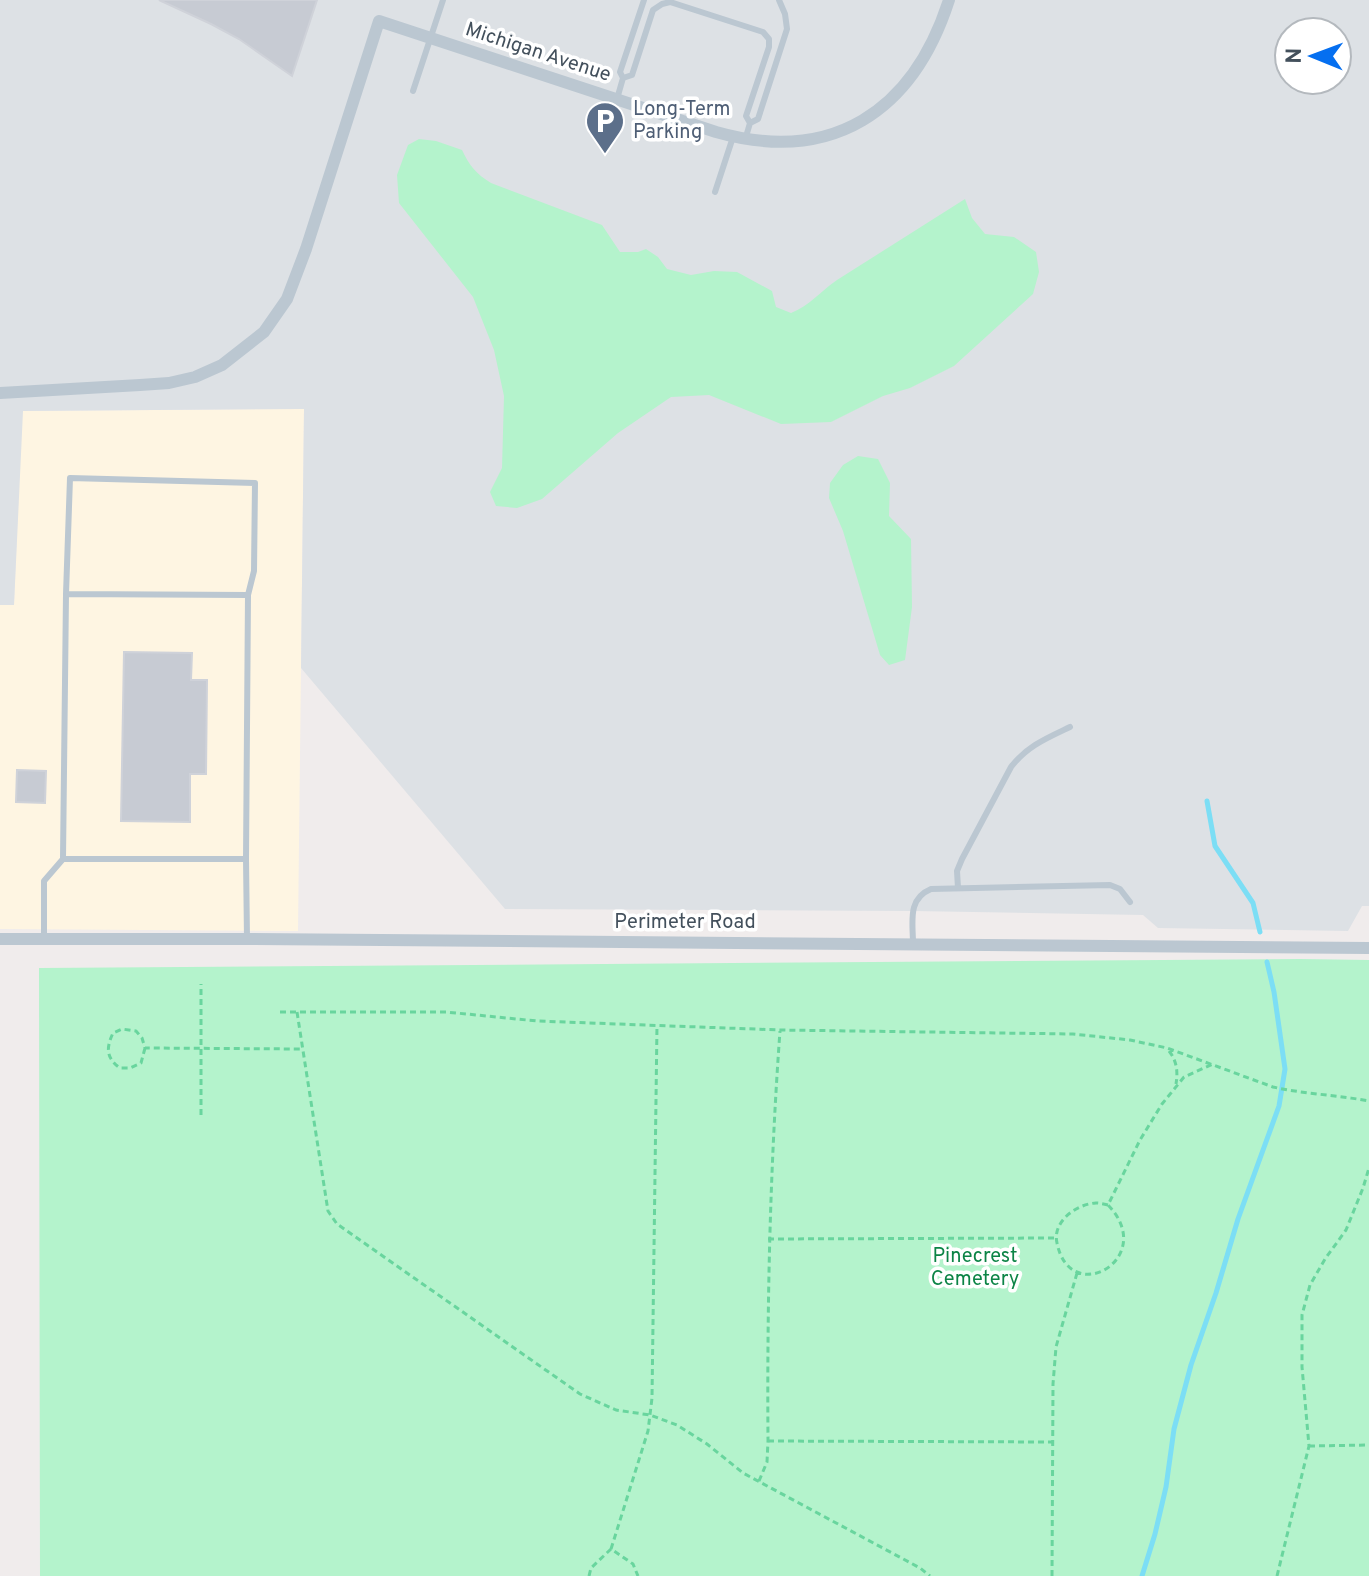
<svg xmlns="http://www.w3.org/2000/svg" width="1369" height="1576" font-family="Overpass,sans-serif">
	<rect width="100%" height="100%" fill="#f0ecec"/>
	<path fill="#fef5e2" d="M 304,409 L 298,931 L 0,929 L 0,605 L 14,604 L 22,411 Z"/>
	<path fill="#dde1e5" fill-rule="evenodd" d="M 0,0 L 1369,0 L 1369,906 L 1362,906 L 1348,931 L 1158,928 L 1143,915 L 913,911 L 505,909 L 301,668 L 304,409 L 23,411 L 14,605 L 0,605 ZM 1289,32 L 1337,32 L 1337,80 L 1289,80 Z"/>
	<path fill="#b4f3cc" d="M 419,139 L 436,141 L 462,150 C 469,165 476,174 491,183 L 602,225 L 620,252 L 638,252 L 646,249 L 658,257 L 667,269 L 691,275 L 714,271 L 737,272 L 772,291 L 776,307 L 791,313 C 809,306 821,291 837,280 L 965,199 L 972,218 L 985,234 L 1014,237 L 1036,252 L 1039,272 L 1033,294 L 954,366 L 910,388 L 883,396 L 831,422 L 781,424 L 709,395 L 671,397 L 618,433 L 542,499 L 517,508 L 496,506 L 490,492 L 502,468 L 504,396 L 494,350 L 473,297 L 399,203 L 397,175 L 408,145 Z
		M 858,456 L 878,459 L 890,483 L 889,516 L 911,539 L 912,607 L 905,660 L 889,665 L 880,655 L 843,531 L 829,498 L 830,483 L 843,465 Z
		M 1300,959 L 1369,960 L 1369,1576 L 40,1576 L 39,968 Z"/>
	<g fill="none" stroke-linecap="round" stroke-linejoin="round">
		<path stroke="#7cdef5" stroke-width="5" d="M 1207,801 L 1215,846 L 1253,903 L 1260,932
			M 1142,1576 L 1155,1534 L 1166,1487 L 1174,1429 L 1191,1365 L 1216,1293 L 1238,1219 L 1279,1106 L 1285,1069 L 1274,992 L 1267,962"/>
	</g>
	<path fill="#c7cbd3" stroke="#cfd2d9" stroke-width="2" d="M 159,0 L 317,0 L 292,76 L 239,39 L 211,24 Z
		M 124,652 L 192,653 L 191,680 L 207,680 L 206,774 L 190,774 L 190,822 L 121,821 Z
		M 17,770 L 46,771 L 45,803 L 16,802 Z"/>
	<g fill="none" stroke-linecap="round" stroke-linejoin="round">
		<path stroke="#69d59e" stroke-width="3" stroke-dasharray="6 4" stroke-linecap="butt" d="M 280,1012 L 446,1012 L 537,1021 L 780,1030 L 1073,1034 L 1130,1040 L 1167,1048 L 1273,1087 C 1304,1094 1337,1095 1369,1101
			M 297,1012 L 328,1211 L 337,1224 L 580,1394 L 616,1410 L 650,1415 L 677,1425 L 707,1444 L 743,1473 L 920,1568 L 930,1576
			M 145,1048 L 141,1063 L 130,1068 L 120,1068 C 106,1058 106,1048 113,1033 L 122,1029 L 136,1031 L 142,1038 L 145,1048 L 302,1049
			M 1169,1051 C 1177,1061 1178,1072 1176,1084
			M 201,1115 L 201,984
			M 1108,1205 C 1104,1204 1100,1203 1096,1203 C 1076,1204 1052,1222 1057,1243 C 1070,1309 1159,1258 1108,1205 L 1140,1140 L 1162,1104 L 1184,1077 L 1213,1064
			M 768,1239 L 1055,1238
			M 768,1441 L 1052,1442
			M 1309,1446 L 1369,1445
			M 759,1481 L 767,1462 L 768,1441 C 767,1304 770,1168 780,1031
			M 611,1549 L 648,1431 L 652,1398 L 657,1025
			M 589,1576 L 591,1568 L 611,1549 L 633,1564 L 638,1576
			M 1052,1576 L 1053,1384 L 1056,1347 L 1077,1273
			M 1277,1576 L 1309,1446 L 1302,1367 L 1302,1315 L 1310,1285 L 1325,1259 L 1346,1230 L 1363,1188 L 1369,1168"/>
		<path stroke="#bbc7d1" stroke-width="6" d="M 623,78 L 632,75 L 653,10 L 662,4 L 670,2 L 763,32 L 769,39 L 769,47 L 746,116 L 750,123
			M 413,91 L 443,0
			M 617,99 L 623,78 L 620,72 L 644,0
			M 745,140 L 750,123 L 758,119 L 787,29 L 785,14 L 779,0
			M 715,192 L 733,137
			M 66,594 L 70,478 L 255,483 L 254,571 L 248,595 L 246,859 L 63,859 L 66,594 L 248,595
			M 246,859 L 247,939
			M 958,888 L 957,871 L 962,859 L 1011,767 C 1027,746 1047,738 1070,727
			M 44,939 L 44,881 L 63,859
			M 913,944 C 913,922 907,899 931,889 L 1110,885 L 1120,889 L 1130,902"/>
		<path stroke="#bbc7d1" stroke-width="12" d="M 0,393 L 140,385 L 169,383 L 195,377 L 222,365 L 264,332 L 287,299 L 306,249 L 379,21 L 716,132 C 832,165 913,112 949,0
			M 0,939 L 247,939 L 1369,948"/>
	</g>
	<defs>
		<g id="parking-pin" transform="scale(2)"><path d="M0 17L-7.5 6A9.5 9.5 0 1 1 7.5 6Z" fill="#5c6f8a" stroke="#fff"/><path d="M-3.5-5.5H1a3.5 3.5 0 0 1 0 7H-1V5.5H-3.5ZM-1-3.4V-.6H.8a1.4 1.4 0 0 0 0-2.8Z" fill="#fff"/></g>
	</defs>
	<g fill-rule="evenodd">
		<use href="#parking-pin" x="605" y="121"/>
	</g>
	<g text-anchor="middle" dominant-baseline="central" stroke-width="7" stroke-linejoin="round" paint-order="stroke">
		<g font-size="20" fill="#43505c" stroke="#fff">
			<text transform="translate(538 53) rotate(18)">Michigan Avenue</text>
			<text x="685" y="923">Perimeter Road</text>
		</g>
		<g font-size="20" fill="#4e5e75" stroke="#fff" text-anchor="start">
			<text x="633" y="110">Long-Term<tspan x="633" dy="23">Parking</tspan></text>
		</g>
		<g font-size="20" fill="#0c8446" stroke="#fff">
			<text x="975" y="1257">Pinecrest<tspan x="975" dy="23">Cemetery</tspan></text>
		</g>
	</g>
	<g transform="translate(1313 56) rotate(271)"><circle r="38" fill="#ffffff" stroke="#b4b9be" stroke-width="2"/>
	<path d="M0-6L14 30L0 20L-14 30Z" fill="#056ff0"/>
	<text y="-12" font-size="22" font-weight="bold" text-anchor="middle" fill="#43505c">N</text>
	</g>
</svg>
